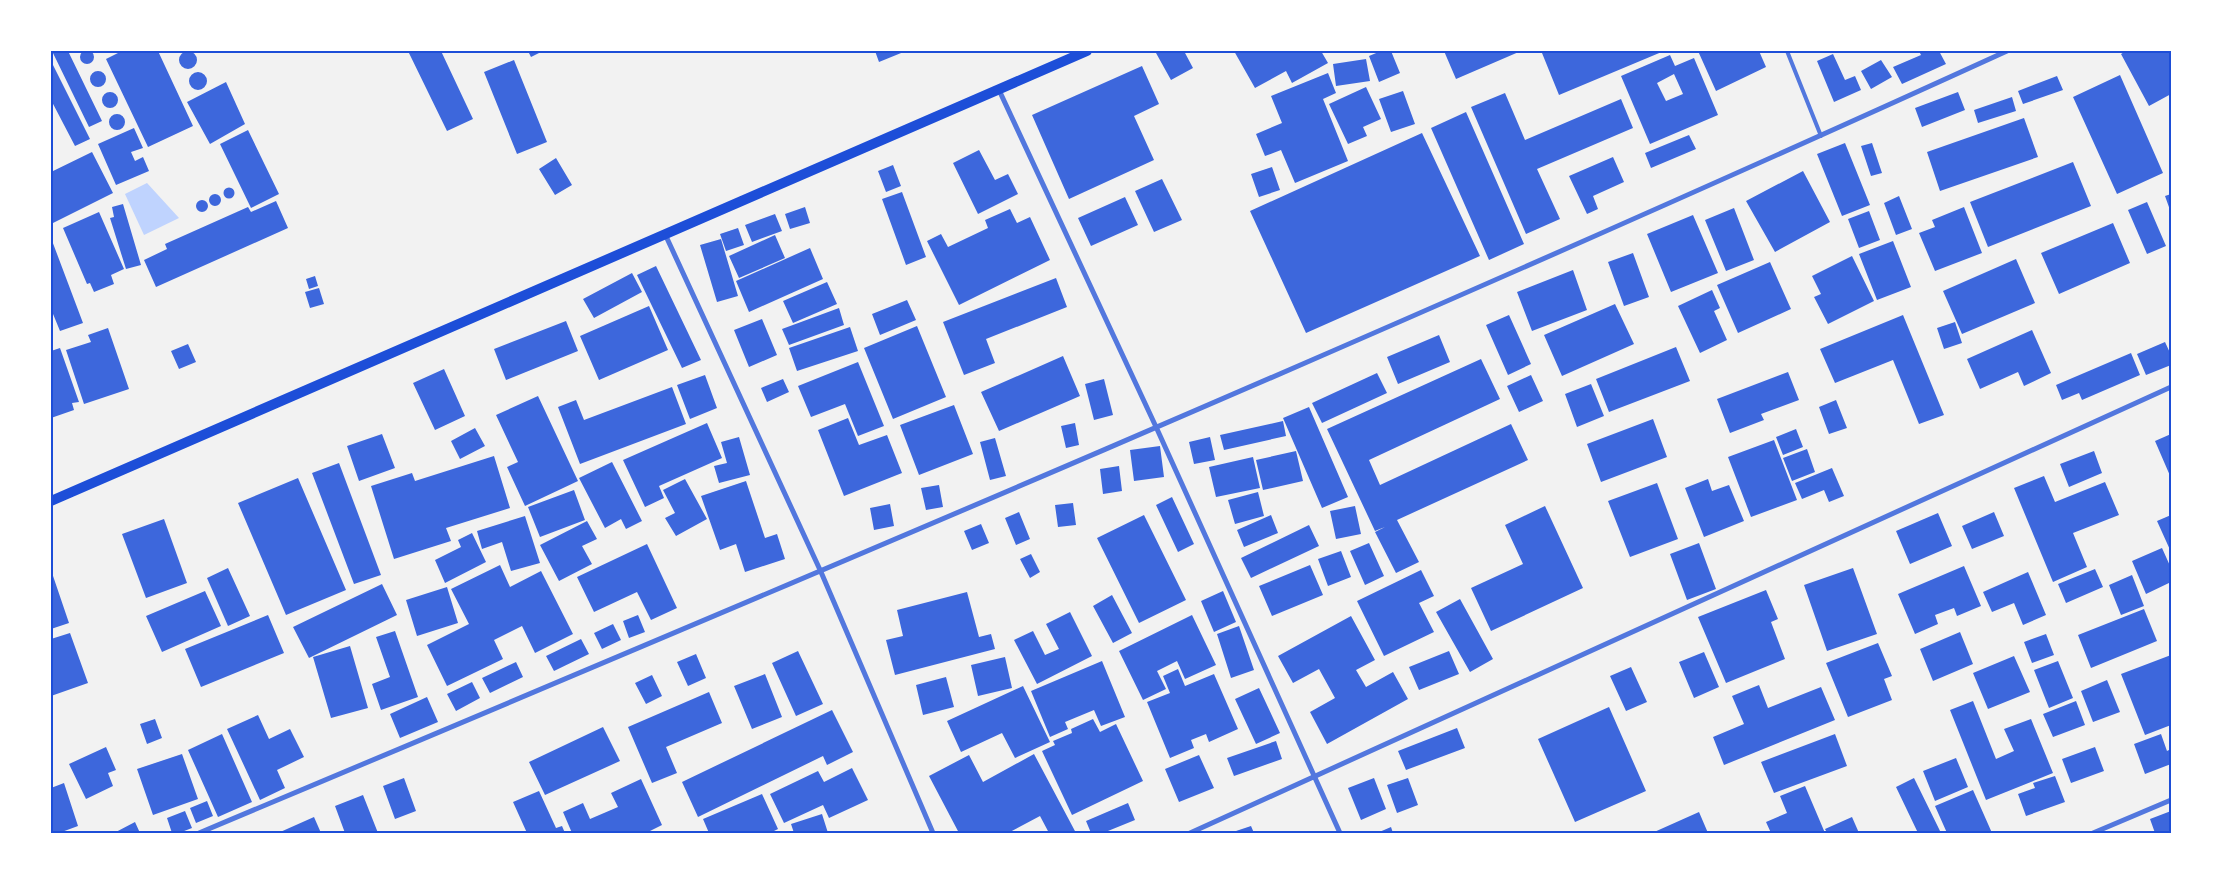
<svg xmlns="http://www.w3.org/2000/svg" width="2222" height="884" font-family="Ubuntu,sans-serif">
	<rect width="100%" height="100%" fill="#f2f2f2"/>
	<path fill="#bfd3fe" d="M 147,183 L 179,218 L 144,235 L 125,194 Z"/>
	<path fill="#3d67dc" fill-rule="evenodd" d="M80 57a7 7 0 1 1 14 0a7 7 0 1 1-14 0Z
		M 52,51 L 68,51 L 102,121 L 89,127 Z
		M 122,51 L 158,51 L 193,126 L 148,147 L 106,59 Z
		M 408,51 L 441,51 L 473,119 L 447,131 Z
		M 528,51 L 543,51 L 531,57 Z
		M 875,51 L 906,51 L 879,62 Z
		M 1159,51 L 1184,51 L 1193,68 L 1171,80 L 1156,53 Z
		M 1234,51 L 1321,51 L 1328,63 L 1292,83 L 1286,71 L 1255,88 Z
		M 1381,51 L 1391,51 L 1400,73 L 1379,82 L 1369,56 Z
		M 1444,51 L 1521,51 L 1456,79 Z
		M 1547,51 L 1664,51 L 1559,95 L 1542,53 Z
		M 1698,51 L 1759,51 L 1766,67 L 1716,91 Z
		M 1919,51 L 1939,51 L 1946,64 L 1902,84 L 1893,67 L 1921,55 Z
		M 2126,51 L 2168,51 L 2171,56 L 2171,94 L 2149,106 L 2121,54 Z
		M179 60a9 9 0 1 1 18 0a9 9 0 1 1-18 0Z
		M 1833,54 L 1845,80 L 1855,76 L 1861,90 L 1834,102 L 1817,61 Z
		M 1670,55 L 1675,66 L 1694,58 L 1718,115 L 1650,144 L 1621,76 ZM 1674,74 L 1683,94 L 1666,101 L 1657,83 Z
		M 1366,59 L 1370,81 L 1336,86 L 1333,64 Z
		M 514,60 L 547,142 L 517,154 L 484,72 Z
		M 1881,60 L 1892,77 L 1871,89 L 1861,71 Z
		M 51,61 L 90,139 L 75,146 L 51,100 Z
		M 1142,66 L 1159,104 L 1134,116 L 1154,160 L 1069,199 L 1032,115 Z
		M90 79a8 8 0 1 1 16 0a8 8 0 1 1-16 0Z
		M189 81a9 9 0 1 1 18 0a9 9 0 1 1-18 0Z
		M 1328,73 L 1336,93 L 1323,99 L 1348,161 L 1295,183 L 1281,150 L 1265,156 L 1256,134 L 1282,123 L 1271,96 Z
		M 2120,75 L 2163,173 L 2117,194 L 2073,97 Z
		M 2057,76 L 2063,90 L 2023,104 L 2018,91 Z
		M 226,82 L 245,124 L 210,144 L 187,102 Z
		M 1366,87 L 1381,119 L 1363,127 L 1367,136 L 1348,144 L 1329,104 Z
		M 1403,91 L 1415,124 L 1391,132 L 1379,99 Z
		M 1958,92 L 1965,110 L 1922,127 L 1915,108 Z
		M102 100a8 8 0 1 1 16 0a8 8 0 1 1-16 0Z
		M 1505,93 L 1525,140 L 1621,99 L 1633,128 L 1537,169 L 1560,219 L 1526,234 L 1471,107 Z
		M 2012,97 L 2016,111 L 1978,123 L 1974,110 Z
		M 1466,112 L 1524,244 L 1489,260 L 1431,128 Z
		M109 122a8 8 0 1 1 16 0a8 8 0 1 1-16 0Z
		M 2024,118 L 2038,157 L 1940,191 L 1927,152 Z
		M 134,128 L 143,148 L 131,152 L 135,161 L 143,157 L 149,171 L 116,185 L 98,144 Z
		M 248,130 L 279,194 L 251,208 L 220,144 Z
		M 1422,133 L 1480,256 L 1306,333 L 1250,211 Z
		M 1689,135 L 1696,149 L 1651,168 L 1645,153 Z
		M 1845,143 L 1870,205 L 1842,216 L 1817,154 Z
		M 1872,143 L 1882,173 L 1871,176 L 1861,146 Z
		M 979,150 L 995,180 L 1008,174 L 1018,194 L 978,214 L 953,163 Z
		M 92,152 L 113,193 L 51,224 L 51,172 Z
		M 1613,157 L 1624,182 L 1593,196 L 1598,209 L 1587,214 L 1569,176 Z
		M 556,158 L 572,185 L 555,195 L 539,169 Z
		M 2073,162 L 2091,206 L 1988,247 L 1970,202 Z
		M 893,165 L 901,186 L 886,192 L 878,171 Z
		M 1272,167 L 1280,190 L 1259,197 L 1251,174 Z
		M 1803,171 L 1830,222 L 1775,252 L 1746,201 Z
		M 1162,179 L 1182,220 L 1154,232 L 1135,191 Z
		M223.5 193a5.5 5.5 0 1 1 11 0a5.5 5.5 0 1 1-11 0Z
		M 902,192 L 926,257 L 906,265 L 882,199 Z
		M209 200a6 6 0 1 1 12 0a6 6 0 1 1-12 0Z
		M 2171,194 L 2171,210 L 2170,210 L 2165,196 Z
		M 1899,196 L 1912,229 L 1896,235 L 1884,203 Z
		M 1125,197 L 1138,225 L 1091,246 L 1078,218 Z
		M196 206a6 6 0 1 1 12 0a6 6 0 1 1-12 0Z
		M 276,201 L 288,228 L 156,287 L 144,260 L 167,249 L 165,244 L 248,207 L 251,212 Z
		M 2147,202 L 2166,246 L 2147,254 L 2128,210 Z
		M 123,204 L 141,265 L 126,269 L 110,218 L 114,217 L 112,207 Z
		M 805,207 L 810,223 L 790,229 L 785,214 Z
		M 1964,207 L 1982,253 L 1935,271 L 1919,233 L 1935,227 L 1932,220 Z
		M 1734,208 L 1754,260 L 1726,271 L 1705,220 Z
		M 1010,209 L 1017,223 L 1030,217 L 1050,260 L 959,305 L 927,241 L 941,234 L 948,247 L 988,228 L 985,220 Z
		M 1869,211 L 1880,240 L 1859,248 L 1848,219 Z
		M 99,212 L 124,269 L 111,275 L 114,284 L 94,292 L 90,283 L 87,284 L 63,228 Z
		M 775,214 L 782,231 L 752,242 L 745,225 Z
		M 1693,215 L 1718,273 L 1671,292 L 1647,234 Z
		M 2113,223 L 2130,263 L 2059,294 L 2041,253 Z
		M 738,228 L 744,245 L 726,251 L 720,234 Z
		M 775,235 L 785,258 L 739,278 L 729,256 Z
		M 51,238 L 83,323 L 60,331 L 51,309 Z
		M 721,239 L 738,296 L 717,302 L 700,245 Z
		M 1893,241 L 1911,287 L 1877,300 L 1859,254 Z
		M 810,248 L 823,279 L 749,312 L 736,281 Z
		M 1633,253 L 1649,297 L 1624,306 L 1608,262 Z
		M 1852,256 L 1874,301 L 1828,324 L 1814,297 L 1821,294 L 1812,276 Z
		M 2016,259 L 2035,303 L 1962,334 L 1943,291 Z
		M 1770,262 L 1791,309 L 1738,333 L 1717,285 Z
		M 656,266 L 701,360 L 682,368 L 637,275 Z
		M 1573,270 L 1587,310 L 1532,331 L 1517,292 Z
		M 632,273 L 642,292 L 594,318 L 583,299 Z
		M 315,276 L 318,286 L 309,289 L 306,279 Z
		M 1056,278 L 1067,307 L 986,339 L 995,363 L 964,375 L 943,322 Z
		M 827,282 L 837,304 L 793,323 L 783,301 Z
		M 319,288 L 324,304 L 310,308 L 305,292 Z
		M 1712,290 L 1720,308 L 1714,311 L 1727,340 L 1700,353 L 1678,306 Z
		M 907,300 L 916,320 L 880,335 L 872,314 Z
		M 1615,304 L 1634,344 L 1562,376 L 1544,335 Z
		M 649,306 L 668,350 L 599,380 L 580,336 Z
		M 839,308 L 844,325 L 789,345 L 782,329 Z
		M 1509,315 L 1531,364 L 1508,375 L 1486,325 Z
		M 1903,315 L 1944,415 L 1919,424 L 1893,360 L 1835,383 L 1820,349 Z
		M 762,319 L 777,355 L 749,367 L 734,330 Z
		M 566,321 L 578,351 L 506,380 L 494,349 Z
		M 1955,322 L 1962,343 L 1944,349 L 1937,328 Z
		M 917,326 L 946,397 L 893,419 L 864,348 Z
		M 850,327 L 858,351 L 797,371 L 789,348 Z
		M 108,328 L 129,389 L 84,404 L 66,350 L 91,342 L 88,335 Z
		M 2032,330 L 2051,373 L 2024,386 L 2018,372 L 1980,389 L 1967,359 Z
		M 1439,335 L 1450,362 L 1398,384 L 1387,357 Z
		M 2165,342 L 2171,355 L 2171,365 L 2146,375 L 2137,354 Z
		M 188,344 L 196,362 L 179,369 L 171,351 Z
		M 1676,347 L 1690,381 L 1609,412 L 1596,379 Z
		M 60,348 L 79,402 L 72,403 L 74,410 L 51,418 L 51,351 Z
		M 2131,353 L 2140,375 L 2082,400 L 2079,393 L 2062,400 L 2056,385 Z
		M 1063,356 L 1080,396 L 999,431 L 981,392 Z
		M 1481,359 L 1500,399 L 1369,460 L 1380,485 L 1511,424 L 1528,460 L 1397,520 L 1419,562 L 1396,573 L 1375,532 L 1385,527 L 1375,531 L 1327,429 Z
		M 858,362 L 884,426 L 858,436 L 845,404 L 811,417 L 798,386 Z
		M 444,369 L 465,416 L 435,430 L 413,383 Z
		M 1788,372 L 1799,400 L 1761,414 L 1764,420 L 1730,433 L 1717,399 Z
		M 1377,373 L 1387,393 L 1322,423 L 1312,403 Z
		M 705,375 L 717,408 L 690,419 L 677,385 Z
		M 1531,375 L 1543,401 L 1519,412 L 1507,386 Z
		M 783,379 L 789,392 L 767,402 L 761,388 Z
		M 1104,379 L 1113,415 L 1094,420 L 1085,384 Z
		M 1591,384 L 1604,416 L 1577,427 L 1565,394 Z
		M 672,387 L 686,424 L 580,464 L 558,407 L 576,400 L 584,420 Z
		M 538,396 L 578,481 L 525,506 L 507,467 L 518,462 L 496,415 Z
		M 1836,400 L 1847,428 L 1829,434 L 1819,407 Z
		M 954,405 L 973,454 L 919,475 L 900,425 Z
		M 1309,407 L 1348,497 L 1322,508 L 1283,418 Z
		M 848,418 L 859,445 L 887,435 L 902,473 L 844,496 L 818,430 Z
		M 1653,419 L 1667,457 L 1601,482 L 1587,444 Z
		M 1283,421 L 1286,436 L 1224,450 L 1220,435 Z
		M 707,423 L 722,458 L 659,486 L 664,498 L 645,507 L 623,460 Z
		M 1075,423 L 1079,445 L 1066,448 L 1061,426 Z
		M 475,428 L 485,446 L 460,459 L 451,441 Z
		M 1796,429 L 1803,447 L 1783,455 L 1776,437 Z
		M 382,434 L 395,468 L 359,481 L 347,446 Z
		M 2171,434 L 2171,478 L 2155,441 Z
		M 739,437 L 750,475 L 719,483 L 714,466 L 727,463 L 721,442 Z
		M 1210,437 L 1215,460 L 1194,464 L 1189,442 Z
		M 995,438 L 1006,476 L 990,480 L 980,442 Z
		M 1774,440 L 1797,500 L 1751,517 L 1728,457 Z
		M 1160,446 L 1164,477 L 1134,481 L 1130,450 Z
		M 1807,449 L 1815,472 L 1792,481 L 1783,458 Z
		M 1296,451 L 1303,481 L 1263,490 L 1256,460 Z
		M 2094,451 L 2102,473 L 2069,487 L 2060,464 Z
		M 494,456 L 510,508 L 446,528 L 451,541 L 394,559 L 371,486 L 412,473 L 415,481 Z
		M 1253,457 L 1260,488 L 1216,497 L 1209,467 Z
		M 612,462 L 642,521 L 626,529 L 621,519 L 605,528 L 579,478 Z
		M 339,463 L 381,575 L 354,584 L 312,473 Z
		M 1119,466 L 1122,491 L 1103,494 L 1100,469 Z
		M 1832,468 L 1844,496 L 1829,502 L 1824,490 L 1802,499 L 1795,483 Z
		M 2044,476 L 2055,502 L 2105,482 L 2119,515 L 2073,533 L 2087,567 L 2053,582 L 2014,488 Z
		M 298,478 L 346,590 L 286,615 L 238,503 Z
		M 685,479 L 707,519 L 676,536 L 665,518 L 675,513 L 663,490 Z
		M 1708,479 L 1712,491 L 1729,485 L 1744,521 L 1704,537 L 1685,488 Z
		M 746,481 L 765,538 L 777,534 L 785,559 L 745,572 L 736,544 L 720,550 L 701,496 Z
		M 1657,483 L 1678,539 L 1630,557 L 1608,501 Z
		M 939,485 L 943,507 L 926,510 L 921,488 Z
		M 574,490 L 585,520 L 540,537 L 528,507 Z
		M 1258,492 L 1264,516 L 1235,524 L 1228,500 Z
		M 1172,497 L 1194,544 L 1178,552 L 1156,505 Z
		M 1073,503 L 1076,525 L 1058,527 L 1055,505 Z
		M 890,504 L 894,526 L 874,530 L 870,508 Z
		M 1355,506 L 1361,534 L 1336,539 L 1330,511 Z
		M 1545,506 L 1583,588 L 1491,631 L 1471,588 L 1523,564 L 1505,525 Z
		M 1019,512 L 1030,539 L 1016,545 L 1005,518 Z
		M 1994,512 L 2004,536 L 1972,549 L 1962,526 Z
		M 1938,513 L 1952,546 L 1910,564 L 1896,531 Z
		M 1144,515 L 1186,600 L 1139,623 L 1097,538 Z
		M 1271,515 L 1278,533 L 1244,547 L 1237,530 Z
		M 2171,515 L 2171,552 L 2157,521 Z
		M 525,516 L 540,563 L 511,571 L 502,542 L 482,549 L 477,531 Z
		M 164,519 L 187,583 L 146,598 L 122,534 Z
		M 587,521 L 597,539 L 582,546 L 592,564 L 559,581 L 540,545 Z
		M 981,524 L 989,543 L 972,550 L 964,531 Z
		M 1309,525 L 1319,546 L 1251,578 L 1241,558 Z
		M 472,533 L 486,562 L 445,583 L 435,560 L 461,547 L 458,540 Z
		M 1369,543 L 1384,576 L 1365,585 L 1350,551 Z
		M 1699,543 L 1716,589 L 1687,600 L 1670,554 Z
		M 647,544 L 677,608 L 651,620 L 637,592 L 594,612 L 577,577 Z
		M 2162,548 L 2171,568 L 2171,582 L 2146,594 L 2132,561 Z
		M 1341,551 L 1351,577 L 1328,586 L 1318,559 Z
		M 1031,554 L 1040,572 L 1030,578 L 1020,559 Z
		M 500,565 L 510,587 L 541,571 L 573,634 L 535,653 L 522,626 L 494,640 L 503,659 L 447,686 L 427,645 L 469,624 L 451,589 Z
		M 1310,565 L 1323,595 L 1272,616 L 1259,586 Z
		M 1964,566 L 1981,606 L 1957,616 L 1954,608 L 1935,615 L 1938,624 L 1915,634 L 1898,594 Z
		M 228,568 L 250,616 L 228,626 L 207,578 Z
		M 1853,568 L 1877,634 L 1827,651 L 1804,585 Z
		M 2095,569 L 2103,587 L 2066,603 L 2058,584 Z
		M 51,570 L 69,623 L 51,629 Z
		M 1421,570 L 1434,596 L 1419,603 L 1434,632 L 1384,656 L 1357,601 Z
		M 2028,572 L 2046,615 L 2023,625 L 2014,603 L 1992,612 L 1983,592 Z
		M 2132,575 L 2144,606 L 2121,615 L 2109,585 Z
		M 382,584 L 397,615 L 309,658 L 293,627 Z
		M 447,587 L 458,623 L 417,636 L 406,600 Z
		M 1766,590 L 1778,619 L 1771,622 L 1785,659 L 1726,683 L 1698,617 Z
		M 205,591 L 221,626 L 162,652 L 146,616 Z
		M 1223,591 L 1236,622 L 1214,632 L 1201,601 Z
		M 967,592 L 979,637 L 991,634 L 995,649 L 895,675 L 886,640 L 903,636 L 897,610 Z
		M 1112,595 L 1132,633 L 1113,643 L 1093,606 Z
		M 1460,599 L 1493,659 L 1470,672 L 1436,612 Z
		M 2144,609 L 2157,641 L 2091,668 L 2078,635 Z
		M 1070,612 L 1092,656 L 1037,684 L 1014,640 L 1033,631 L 1045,655 L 1059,649 L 1046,624 Z
		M 268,615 L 284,653 L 201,687 L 185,649 Z
		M 638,615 L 645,632 L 629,638 L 623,621 Z
		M 1192,615 L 1216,665 L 1185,679 L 1177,661 L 1157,671 L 1166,689 L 1143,700 L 1119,651 Z
		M 1351,616 L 1375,660 L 1356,670 L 1366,687 L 1393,672 L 1408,699 L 1327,744 L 1310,712 L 1335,698 L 1319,669 L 1293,683 L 1278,656 Z
		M 613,624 L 621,640 L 602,649 L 594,633 Z
		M 1239,626 L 1254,670 L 1231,678 L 1217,634 Z
		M 395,631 L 418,697 L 381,710 L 372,684 L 390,677 L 376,637 Z
		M 1960,632 L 1973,664 L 1933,681 L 1920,649 Z
		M 70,633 L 88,683 L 51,696 L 51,639 Z
		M 2046,634 L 2054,655 L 2032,663 L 2024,642 Z
		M 581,639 L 589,654 L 554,671 L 546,656 Z
		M 1878,643 L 1892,676 L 1884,679 L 1892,700 L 1848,717 L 1826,663 Z
		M 350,646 L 368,708 L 331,718 L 313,657 Z
		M 798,651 L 823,704 L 796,716 L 772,663 Z
		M 1449,651 L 1459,674 L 1419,690 L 1409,667 Z
		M 1704,652 L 1719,687 L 1694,698 L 1679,662 Z
		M 696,654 L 706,678 L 688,686 L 677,662 Z
		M 2171,655 L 2171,725 L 2145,735 L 2121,674 Z
		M 2014,656 L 2030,692 L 1988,709 L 1973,673 Z
		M 1005,657 L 1012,688 L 978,696 L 971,665 Z
		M 1102,661 L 1125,717 L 1101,726 L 1094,710 L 1065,722 L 1068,729 L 1050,737 L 1031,691 Z
		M 2058,661 L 2073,698 L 2049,708 L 2034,670 Z
		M 516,662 L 523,677 L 490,693 L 482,678 Z
		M 1631,667 L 1647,702 L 1626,711 L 1610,676 Z
		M 1178,669 L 1185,686 L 1214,674 L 1238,729 L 1209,742 L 1206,734 L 1191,740 L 1194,748 L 1170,758 L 1147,702 L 1170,693 L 1163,676 Z
		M 765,674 L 782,717 L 752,729 L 734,686 Z
		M 652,675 L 662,696 L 646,704 L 635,683 Z
		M 946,677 L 954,707 L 923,715 L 916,685 Z
		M 2107,680 L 2120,712 L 2093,722 L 2081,691 Z
		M 472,682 L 480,698 L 456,711 L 447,694 Z
		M 1759,685 L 1768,708 L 1821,687 L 1835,720 L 1724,765 L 1713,737 L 1744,724 L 1732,696 Z
		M 1023,686 L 1050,742 L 1015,758 L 1002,733 L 961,752 L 947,721 Z
		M 1259,688 L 1280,733 L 1256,744 L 1235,699 Z
		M 709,692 L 722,723 L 666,747 L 677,773 L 652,783 L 628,727 Z
		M 427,697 L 438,722 L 400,738 L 390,714 Z
		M 1973,701 L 1996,759 L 2014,751 L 2004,729 L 2031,719 L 2053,773 L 1986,800 L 1950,710 Z
		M 2076,701 L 2085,725 L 2053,737 L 2043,714 Z
		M 1609,707 L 1646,791 L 1575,822 L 1538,739 Z
		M 832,710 L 853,752 L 827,765 L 823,756 L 698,817 L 682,782 Z
		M 258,715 L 269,739 L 290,729 L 304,757 L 277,770 L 285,788 L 260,800 L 227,729 Z
		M 155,719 L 162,738 L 147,744 L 140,724 Z
		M 1093,719 L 1100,732 L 1116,724 L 1143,781 L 1072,815 L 1042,751 L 1055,745 L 1053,741 L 1072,733 L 1071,729 Z
		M 603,727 L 620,761 L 545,795 L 529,762 Z
		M 1457,728 L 1465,748 L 1406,770 L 1398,751 Z
		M 222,734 L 252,802 L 218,817 L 188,750 Z
		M 1835,734 L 1847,766 L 1774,793 L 1761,762 Z
		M 2161,734 L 2167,751 L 2171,749 L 2171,764 L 2145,774 L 2134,744 Z
		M 1276,741 L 1282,759 L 1234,776 L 1227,758 Z
		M 106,747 L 116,770 L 108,773 L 113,786 L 86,799 L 69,764 Z
		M 2095,747 L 2104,771 L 2071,783 L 2062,759 Z
		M 182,754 L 198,799 L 153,815 L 137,769 Z
		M 1034,754 L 1076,833 L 1049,833 L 1040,816 L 1008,833 L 959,833 L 929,776 L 969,755 L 983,782 Z
		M 1199,755 L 1214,788 L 1179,802 L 1165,769 Z
		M 1956,758 L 1968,787 L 1935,801 L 1923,771 Z
		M 852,768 L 868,800 L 829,818 L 823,805 L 784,823 L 770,794 L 818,771 L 824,782 Z
		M 2055,776 L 2065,802 L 2026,816 L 2018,794 L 2035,788 L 2033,783 Z
		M 404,778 L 416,811 L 395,819 L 383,786 Z
		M 1374,778 L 1386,809 L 1361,820 L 1348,788 Z
		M 1408,778 L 1418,805 L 1397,813 L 1387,785 Z
		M 1914,778 L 1941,833 L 1918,833 L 1896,787 Z
		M 641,779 L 662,825 L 646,833 L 572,833 L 563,812 L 583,803 L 590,819 L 618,807 L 611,793 Z
		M 64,783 L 78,826 L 59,833 L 51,833 L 51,788 Z
		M 1805,786 L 1825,833 L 1771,833 L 1766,822 L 1787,813 L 1780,796 Z
		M 1973,790 L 1992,833 L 1947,833 L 1935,806 Z
		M 539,791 L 556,828 L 562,826 L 565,833 L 527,833 L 513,802 Z
		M 762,794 L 778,829 L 770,833 L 709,833 L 703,819 Z
		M 363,795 L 378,833 L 345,833 L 335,806 Z
		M 207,801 L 213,816 L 196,823 L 190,808 Z
		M 1128,803 L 1135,820 L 1103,833 L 1091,833 L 1086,821 Z
		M 185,811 L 192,828 L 179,833 L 172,833 L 167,818 Z
		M 2171,811 L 2171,833 L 2155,833 L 2150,819 Z
		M 1699,812 L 1708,833 L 1652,833 Z
		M 822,814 L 828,833 L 794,833 L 791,824 Z
		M 314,817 L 321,833 L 278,833 Z
		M 1852,817 L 1859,833 L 1827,833 L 1825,829 Z
		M 135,822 L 140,833 L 114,833 Z
		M 1251,826 L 1254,833 L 1233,833 L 1233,832 Z
		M 1391,827 L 1393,833 L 1377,833 Z"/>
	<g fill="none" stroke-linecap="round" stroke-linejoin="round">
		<path stroke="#5277de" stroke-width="4" d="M 1787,51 L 1821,136"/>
		<path stroke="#5277de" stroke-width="5" d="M 999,90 L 1157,429 L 1340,833
			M 665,234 L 821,572 L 933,833
			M 199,833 C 804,579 1409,324 2007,51
			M 1190,833 L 2171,387
			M 2093,833 L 2171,800"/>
		<path stroke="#1d4ed8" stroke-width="10" d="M 51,501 L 1087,51"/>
	</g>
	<rect width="2222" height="884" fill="none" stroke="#ffffff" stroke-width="105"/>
	<rect x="52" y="52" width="2118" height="780" fill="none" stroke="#1d4ed8" stroke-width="2"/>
</svg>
